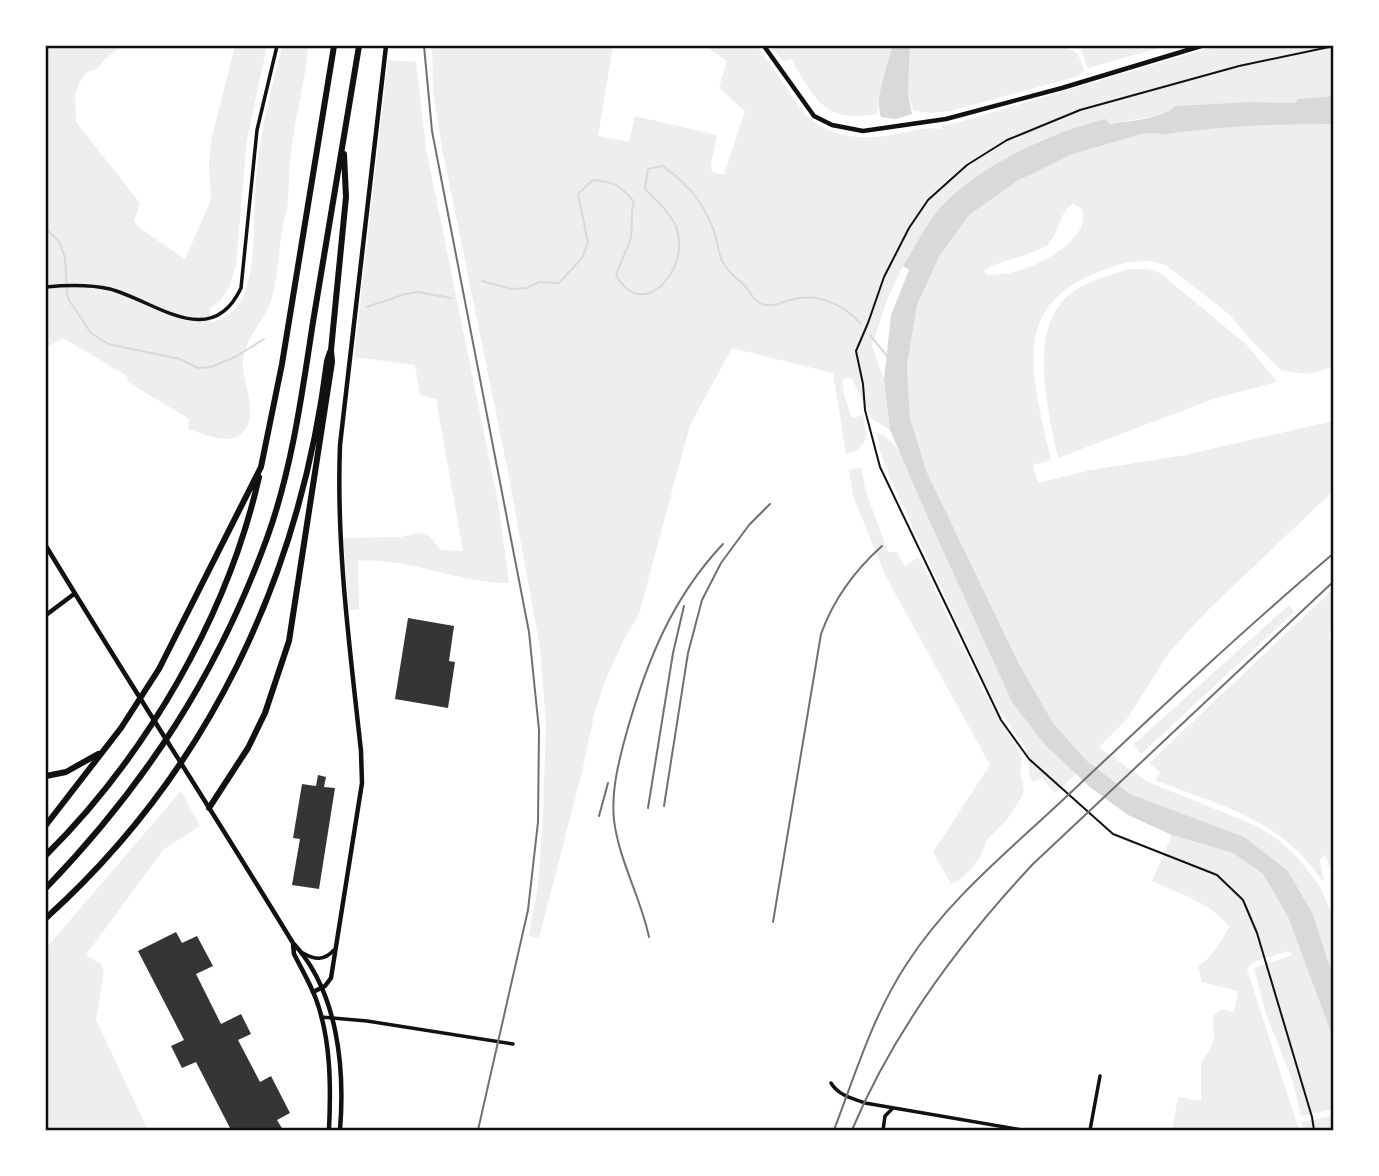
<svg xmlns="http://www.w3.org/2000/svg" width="1379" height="1176" font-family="'Titillium Web',sans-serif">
	<rect width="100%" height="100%" fill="#fff"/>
	<path fill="#eee" fill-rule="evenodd" d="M 46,46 L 124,46 L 106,58 L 98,68 L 86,73 L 79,83 L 75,94 L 76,122 L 140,203 L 134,222 L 141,229 L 185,259 L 211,200 L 209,164 L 211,140 L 235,46 L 267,46 L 247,140 L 236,264 L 230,285 L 221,300 L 210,309 L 210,323 C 227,317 239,310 245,292 C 257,257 253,215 256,179 C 260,133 271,90 282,46 L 308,46 C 306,79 296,112 292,145 C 289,165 289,184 288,203 C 287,212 283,220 282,229 C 279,252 278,275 272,297 C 266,320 246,335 243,359 C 241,380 258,408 246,428 C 233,449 205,434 188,429 L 189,419 L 128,382 L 127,376 L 63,338 L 46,348 Z
		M 432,46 L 613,46 L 598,136 L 629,142 L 635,116 L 717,135 L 711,163 L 712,172 L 724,175 L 745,111 L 719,88 L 727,61 L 705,46 L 757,46 L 805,114 C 833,140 867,141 902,133 C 915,130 927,127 940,129 L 944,125 L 963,121 L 1217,46 L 1333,46 L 1333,96 L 1298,99 L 1295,103 L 1247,102 L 1175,106 L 1172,110 L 1160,115 L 1109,124 L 1085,124 L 1042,140 L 1005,159 L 962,188 L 927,226 L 903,266 L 887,300 L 872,346 L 884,380 L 890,430 L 871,418 L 852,379 L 846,377 L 842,381 L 845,398 L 852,418 L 863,415 C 867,435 870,448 846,454 L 833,373 L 732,348 L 690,425 L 639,614 L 624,639 L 606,679 L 595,711 L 582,772 L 539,938 L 529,936 L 538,885 L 543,817 L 546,723 L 540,648 L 509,477 L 442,148 L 433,92 Z
		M 770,46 L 892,46 L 877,114 C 823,123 816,100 791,59 L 783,61 Z
		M 910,46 L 1063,46 L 1078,54 L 1084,70 L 1079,76 L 950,111 L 931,113 L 914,111 L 908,94 Z
		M 1077,46 L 1166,46 L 1088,68 L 1081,49 Z
		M 388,60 L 416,62 L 426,148 L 498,502 L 509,583 C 459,584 410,557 358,561 L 359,610 L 349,610 L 343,538 L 401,537 L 419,533 L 429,536 L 441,550 L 463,551 L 436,399 L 420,395 L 415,365 L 354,357 Z
		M 1266,124 L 1333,124 L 1333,367 L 1307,374 L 1281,370 L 1248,337 L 1230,315 L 1167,266 C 1142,255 1118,264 1094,274 C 1005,309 1036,388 1051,460 L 1033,465 L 1038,483 L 1091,470 L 1185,455 L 1333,421 L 1333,491 L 1207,611 L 1170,651 L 1127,719 L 1099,747 L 1148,782 L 1257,826 L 1280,841 L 1297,857 L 1319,885 L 1333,916 L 1333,977 L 1313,914 L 1286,870 L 1182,815 L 1130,794 L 1086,760 L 1053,723 L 1018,662 L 926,469 L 910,418 L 907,365 L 917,305 L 939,257 L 969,215 L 1017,181 L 1073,154 L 1142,134 L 1157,133 L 1161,135 L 1207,128 ZM 1073,203 L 1083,210 C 1083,215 1083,222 1081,227 C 1069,254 1014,279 986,274 L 984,270 C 993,262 1035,255 1047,245 C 1059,235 1058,214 1073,203 Z
		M 1130,269 L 1147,269 L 1160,273 L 1247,345 L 1277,382 L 1213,399 L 1058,458 C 1048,408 1023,320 1079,288 C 1095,279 1113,274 1130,269 Z
		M 877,433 L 883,434 L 898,449 L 921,502 L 1045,745 L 1076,774 L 1055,793 L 1042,778 L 1033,782 C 1027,771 1030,761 1026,749 L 993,700 L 890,478 L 879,449 Z
		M 861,468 L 866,492 L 888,552 L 897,552 L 905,566 L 917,558 L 920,559 L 988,700 L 1021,754 L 1022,762 L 1020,772 L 1024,790 L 1022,796 L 1009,817 L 987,840 L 981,855 L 973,867 L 957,882 L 951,884 L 933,852 L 990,765 L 885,575 L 853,496 L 849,470 Z
		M 1333,589 L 1333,611 L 1329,639 L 1334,643 L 1334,877 L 1325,854 L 1320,860 L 1324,883 C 1279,817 1225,808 1155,780 L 1160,772 L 1149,763 Z
		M 1289,605 L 1294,612 L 1141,754 L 1134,744 Z
		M 181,791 L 200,826 L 163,850 L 86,955 L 101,964 L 104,971 L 96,1020 L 148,1130 L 46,1130 L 46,948 Z
		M 1172,835 L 1233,853 L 1263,874 L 1288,917 L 1333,1038 L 1333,1109 L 1301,1116 L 1293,1082 L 1265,1011 L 1254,968 L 1293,955 L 1288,951 L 1253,962 L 1247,969 L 1299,1130 L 1172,1130 L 1178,1098 C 1187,1096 1193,1102 1201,1100 L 1201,1063 L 1209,1051 L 1214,1038 L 1213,1016 L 1221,1009 L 1234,1012 L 1238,991 L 1202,982 L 1198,966 C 1213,957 1220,943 1229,927 C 1213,903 1177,893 1152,881 Z
		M 1333,1116 L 1333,1130 L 1304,1130 L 1302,1122 Z"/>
	<path fill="#d9d9d9" d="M 892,46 L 910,46 L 908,94 L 912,114 L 896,119 L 881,117 C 874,99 888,65 892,46 Z
		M 1333,96 L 1333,124 C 1275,124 1218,126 1161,135 L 1157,133 L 1142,134 L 1073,154 L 1017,181 L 969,215 L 939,257 L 917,305 L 907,365 L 910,418 L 926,470 L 1018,662 L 1053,723 L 1086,760 L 1130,794 L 1244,837 L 1287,870 L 1313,914 L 1333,977 L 1333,1038 L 1288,917 L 1263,874 L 1233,853 L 1172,835 L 1128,815 L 1091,788 L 1045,745 L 1012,702 L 921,502 L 890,430 L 884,380 L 891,315 L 909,270 L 903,266 C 915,247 926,224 941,207 C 977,167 1055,130 1106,119 L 1110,124 C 1127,121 1164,119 1175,106 L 1247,102 L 1295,103 L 1298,99 Z"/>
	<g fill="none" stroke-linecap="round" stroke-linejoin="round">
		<path stroke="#d9d9d9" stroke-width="2" d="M 46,229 L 59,241 L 65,258 L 67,292 L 69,300 L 91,333 L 108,344 L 180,359 L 198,368 L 211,367 L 237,356 L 264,339
			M 482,281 L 512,289 L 527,288 L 539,282 L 559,283 L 582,258 L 588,243 L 578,194 L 593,180 C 615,182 620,185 634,202 C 630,213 633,225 631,237 C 627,250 621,262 616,275 C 644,325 692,266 676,227 C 670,212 656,200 645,189 L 648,169 L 663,166 C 691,187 705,204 716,237 C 718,246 719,256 723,263 C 729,273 737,278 745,286 C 750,291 752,298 758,302 C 771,310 782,301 794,299 C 820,293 844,305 861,324
			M 367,307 L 405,294 L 418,292 L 451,298
			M 870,335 L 887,356"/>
	</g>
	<path fill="#353535" d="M 408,618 L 454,626 L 449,661 L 455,662 L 448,708 L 395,699 Z
		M 318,775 L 326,777 L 324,787 L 335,788 L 319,889 L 292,885 L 300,839 L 293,838 L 302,784 L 316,786 Z
		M 176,932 L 182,943 L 197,936 L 213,966 L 196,974 L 221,1024 L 241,1014 L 251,1034 L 238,1040 L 260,1082 L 271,1076 L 290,1113 L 277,1120 L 283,1130 L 231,1130 L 196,1062 L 182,1068 L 171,1046 L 184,1040 L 138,951 Z"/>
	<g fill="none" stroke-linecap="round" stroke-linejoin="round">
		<path stroke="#111" stroke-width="2" d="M 1314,1130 L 1312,1117 L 1257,933 L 1243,900 L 1217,875 L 1113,834 L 1029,759 L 1001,720 L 880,467 L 865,410 L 863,384 L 856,351 L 868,323 L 884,277 L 909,228 L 928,200 L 967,165 L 1007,140 L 1080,110 L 1239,66 L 1334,46"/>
		<path stroke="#111" stroke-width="3.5" d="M 46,287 C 67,285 88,284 110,289 C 155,301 211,352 241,288 L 257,130 L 277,46
			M 303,953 C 315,960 324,961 334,950
			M 321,1017 L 367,1021 L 513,1044
			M 831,1083 C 839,1096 852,1098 865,1103 L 1022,1130
			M 883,1130 L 885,1116 L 892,1109
			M 1090,1130 L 1100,1076"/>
		<path stroke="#111" stroke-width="4.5" d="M 764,46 L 814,116 L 832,125 L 863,131 L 946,119 L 1062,88 L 1201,46
			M 313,992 L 325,986 L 331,978 L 362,783 L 361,751 C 350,649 336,548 340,445 L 386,46"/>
		<path stroke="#111" stroke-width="4.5" d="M 46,546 C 127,680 212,810 293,943 C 338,991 345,1068 340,1130
			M 46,615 L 74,594
			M 293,945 L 294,954 C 301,968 310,983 316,999 C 331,1040 331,1087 329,1130"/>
		<path stroke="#111" stroke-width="6" d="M 46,776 L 66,772 L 98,754
			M 209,808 L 248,748 L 265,713 L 289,641 L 332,362 L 331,350 L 346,197 L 344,154
			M 46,825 L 121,728 L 159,669 L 261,467 L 282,364 L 334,46
			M 46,855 C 146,756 228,615 259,477
			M 46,888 C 146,784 217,675 267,538 C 292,469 302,394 313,322 C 329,230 344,138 359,46
			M 46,918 C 208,772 300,577 327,361 L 330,352"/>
		<path stroke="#707070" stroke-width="2" d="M 424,46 L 432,131 L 529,632 L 539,730 L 538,822 L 528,910 L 478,1130
			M 664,806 L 688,653 L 702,600 L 721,563 L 749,525 L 770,504
			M 648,808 L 673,653 L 684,606
			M 599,816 L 608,783
			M 773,922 L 821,634 C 834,598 854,571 882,546
			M 649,937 C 641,898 619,861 614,820 C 611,790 619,760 627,731 C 647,661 672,598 723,544
			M 834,1130 C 855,1075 873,1015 906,965 C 948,899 1010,850 1067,796 C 1154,714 1242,631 1334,553
			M 852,1130 C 894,1030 959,943 1033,864 L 1334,581"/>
	</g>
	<rect width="1379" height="1176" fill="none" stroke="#ffffff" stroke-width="94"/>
	<rect x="47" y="47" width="1285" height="1082" fill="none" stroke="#111" stroke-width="2.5"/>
</svg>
